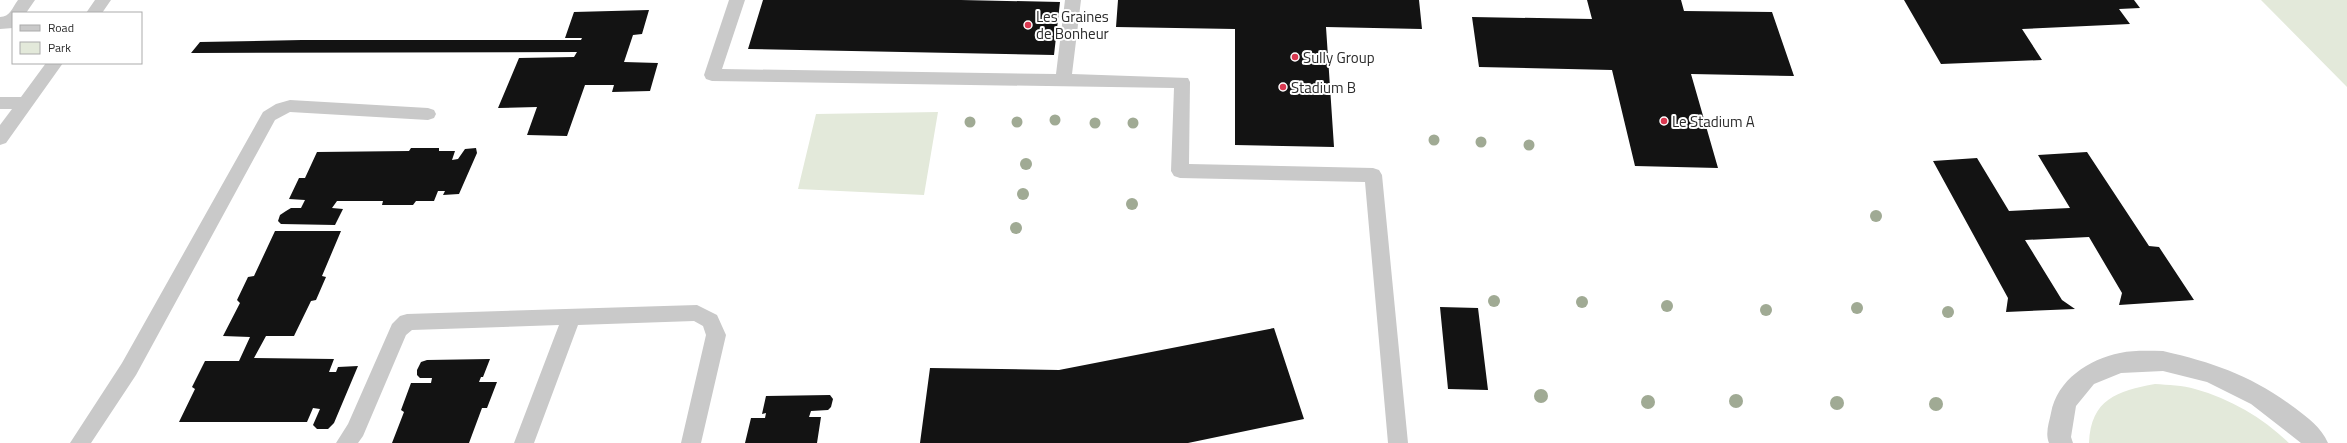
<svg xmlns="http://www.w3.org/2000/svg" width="2347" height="443" font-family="'Titillium Web',sans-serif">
	<rect width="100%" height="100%" fill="#fff"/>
	<path fill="#e3e9da" d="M 2261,0 L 2347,0 L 2347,87 Z
		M 938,112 L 924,195 L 798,189 L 816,114 Z
		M 2155,384 C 2168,385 2183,385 2195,389 C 2231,399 2263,418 2289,443 L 2089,443 C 2091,399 2117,391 2155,384 Z"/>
	<path fill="#131313" d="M 763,0 L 961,0 L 1060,2 L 1054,55 L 748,49 Z
		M 1118,0 L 1419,0 L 1422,29 L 1326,27 L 1334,147 L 1235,145 L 1235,29 L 1116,27 Z
		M 1587,0 L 1681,0 L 1684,11 L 1772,12 L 1794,76 L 1691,74 L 1718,168 L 1635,166 L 1612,70 L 1479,67 L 1472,17 L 1592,19 Z
		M 1904,0 L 2134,0 L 2140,8 L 2119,9 L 2130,24 L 2022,29 L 2042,60 L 1941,64 Z
		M 649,10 L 642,34 L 633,35 L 624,62 L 658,63 L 650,91 L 612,92 L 614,85 L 585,85 L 567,136 L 527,135 L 537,107 L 498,108 L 519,58 L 574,57 L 577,52 L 191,53 L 200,42 L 302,40 L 581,40 L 582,38 L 565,38 L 574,12 Z
		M 411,148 L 439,148 L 439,151 L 455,151 L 452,160 L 458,159 L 465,149 L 476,148 L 477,153 L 459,194 L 443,195 L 445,191 L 438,191 L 434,201 L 416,201 L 413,205 L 382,205 L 383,201 L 337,201 L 332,208 L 343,209 L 335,225 L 281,224 L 278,221 L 280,215 L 286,211 L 291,208 L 301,208 L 305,200 L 289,199 L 299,178 L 305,178 L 317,152 L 409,151 Z
		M 2087,152 L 2149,246 L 2159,247 L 2194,300 L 2119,305 L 2122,293 L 2089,237 L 2025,240 L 2062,300 L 2075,309 L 2006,312 L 2008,298 L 1933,161 L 1977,158 L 2009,211 L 2070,208 L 2038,155 Z
		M 275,231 L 341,231 L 322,276 L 326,277 L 316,300 L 311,301 L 294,336 L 266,336 L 254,358 L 334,359 L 329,372 L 336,372 L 338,367 L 358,366 L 334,423 L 328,429 L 317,429 L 313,425 L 320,409 L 313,408 L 307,422 L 179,422 L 195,389 L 192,387 L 205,361 L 239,361 L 250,337 L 223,336 L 240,303 L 237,300 L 248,277 L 254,276 Z
		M 1440,307 L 1478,308 L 1488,390 L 1448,389 Z
		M 1274,328 L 1304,419 L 1188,443 L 920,443 L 930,368 L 1059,370 Z
		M 490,359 L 483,377 L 481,377 L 479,382 L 497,382 L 487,408 L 482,408 L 469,443 L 392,443 L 404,412 L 401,410 L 411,383 L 431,383 L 432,378 L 420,378 L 417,375 L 417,370 L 421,362 L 427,360 Z
		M 830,395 L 833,399 L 831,407 L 828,410 L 811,411 L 809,417 L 821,417 L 817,443 L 745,443 L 751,418 L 765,418 L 766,413 L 762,414 L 766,396 Z"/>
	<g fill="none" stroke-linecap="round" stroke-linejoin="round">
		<path fill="#c9c9c9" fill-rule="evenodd" d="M 18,0 L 35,0 L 26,13 L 13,13 L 13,28 L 0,29 L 0,17 C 10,17 12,8 18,0 Z
			M 95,0 L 111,0 L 102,13 L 86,13 Z
			M 729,0 L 745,0 L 722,69 L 1056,74 L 1065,0 L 1081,0 L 1072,74 L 1188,78 L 1190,82 L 1189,164 L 1373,168 L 1379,170 L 1382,175 L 1408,443 L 1388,443 L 1365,182 L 1180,178 L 1174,176 L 1171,171 L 1174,88 L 712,81 L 706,79 L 704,75 Z
			M 46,63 L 63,63 L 6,143 L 0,145 L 0,125 L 12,109 L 0,109 L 0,97 L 21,97 Z
			M 290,100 L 428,108 L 434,110 L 436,114 L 434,118 L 428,120 L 290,112 L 275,120 L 136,375 L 91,443 L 70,443 L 122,363 L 263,112 L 276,104 Z
			M 697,305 L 717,315 L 726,335 L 701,443 L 681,443 L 706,335 L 703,326 L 694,321 L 578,325 L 534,443 L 514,443 L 559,325 L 412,330 L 406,335 L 363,436 L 358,443 L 336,443 L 348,424 L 392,324 L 400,316 L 407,314 Z"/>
		<path fill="#c9c9c9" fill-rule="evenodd" d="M 2163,351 C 2215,363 2252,376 2295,408 C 2308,418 2321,427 2328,443 L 2301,443 L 2251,404 L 2207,382 L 2163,371 L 2121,373 L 2094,384 L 2076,406 L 2071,437 L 2073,443 L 2049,443 C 2045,433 2049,423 2051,413 C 2057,380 2089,359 2120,353 C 2134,350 2149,351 2163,351 Z"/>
	</g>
	<g fill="#a0aa94">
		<circle cx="1055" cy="120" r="5.5"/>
		<circle cx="970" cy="122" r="5.5"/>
		<circle cx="1017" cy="122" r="5.5"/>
		<circle cx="1095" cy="123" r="5.5"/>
		<circle cx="1133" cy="123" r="5.5"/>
		<circle cx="1434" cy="140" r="5.5"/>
		<circle cx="1481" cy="142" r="5.5"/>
		<circle cx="1529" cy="145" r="5.5"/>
		<circle cx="1026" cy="164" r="6"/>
		<circle cx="1023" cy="194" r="6"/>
		<circle cx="1132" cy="204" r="6"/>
		<circle cx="1876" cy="216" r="6"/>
		<circle cx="1016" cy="228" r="6"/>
		<circle cx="1494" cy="301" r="6"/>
		<circle cx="1582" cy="302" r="6"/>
		<circle cx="1667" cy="306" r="6"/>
		<circle cx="1857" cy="308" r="6"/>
		<circle cx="1766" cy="310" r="6"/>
		<circle cx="1948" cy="312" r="6"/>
		<circle cx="1541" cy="396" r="7"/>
		<circle cx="1736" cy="401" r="7"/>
		<circle cx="1648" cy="402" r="7"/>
		<circle cx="1837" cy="403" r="7"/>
		<circle cx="1936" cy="404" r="7"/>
	</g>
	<g fill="#d93850" stroke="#fff" stroke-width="1.5">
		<circle cx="1028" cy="25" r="4"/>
		<circle cx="1295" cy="57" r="4"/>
		<circle cx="1283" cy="87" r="4"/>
		<circle cx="1664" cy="121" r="4"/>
	</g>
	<g text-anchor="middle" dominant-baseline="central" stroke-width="4" stroke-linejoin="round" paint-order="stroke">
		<g font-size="15" fill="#2c2c2c" stroke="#fff" text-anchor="start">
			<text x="1036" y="16">Les Graines<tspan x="1036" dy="17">de Bonheur</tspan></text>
			<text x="1303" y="57">Sully Group</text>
			<text x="1291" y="87">Stadium B</text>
			<text x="1672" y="121">Le Stadium A</text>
		</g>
	</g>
	<rect x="12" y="12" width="130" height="52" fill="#ffffff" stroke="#ababab"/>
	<rect x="20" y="25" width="20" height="6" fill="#c9c9c9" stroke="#ababab"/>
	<text x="48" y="32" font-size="12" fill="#2c2c2c">Road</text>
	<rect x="20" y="42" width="20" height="12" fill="#e3e9da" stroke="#ababab"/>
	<text x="48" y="52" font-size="12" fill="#2c2c2c">Park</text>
</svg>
